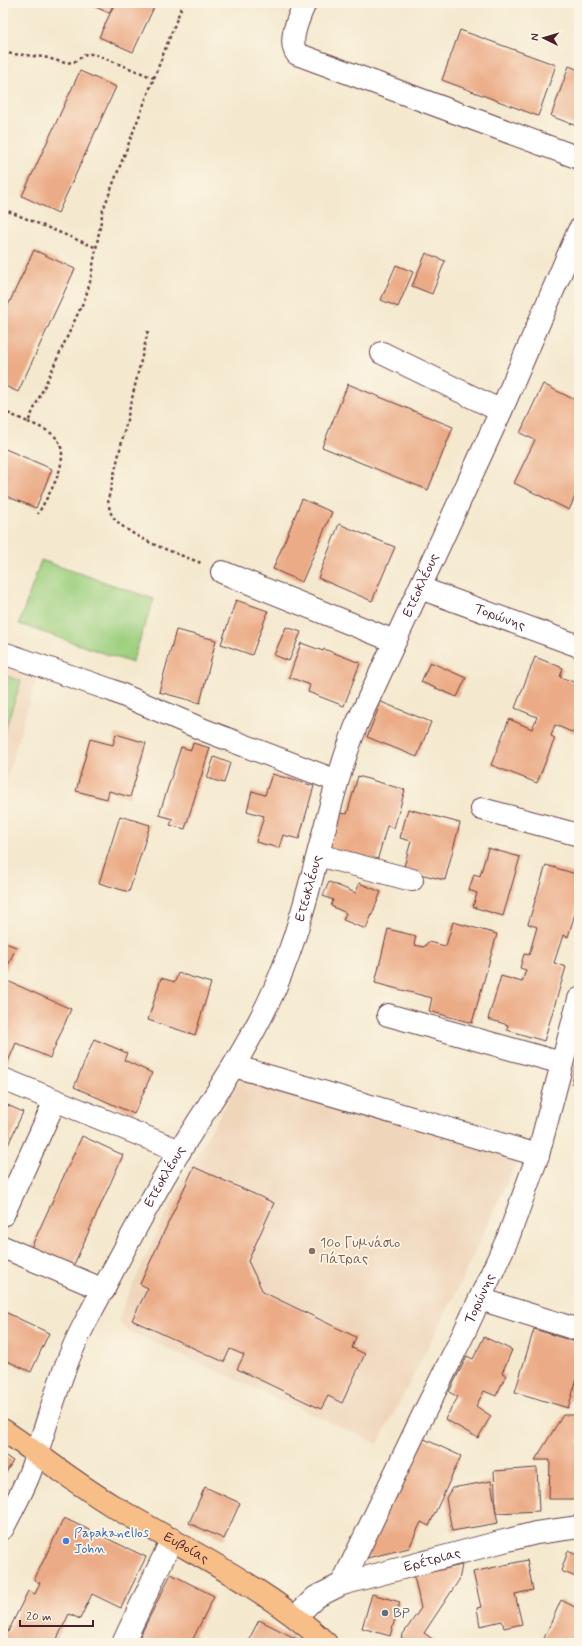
<svg xmlns="http://www.w3.org/2000/svg" width="582" height="1646" font-family="Mynerve,sans-serif">
	<rect width="100%" height="100%" fill="#fcf5e5"/>
	<filter id="ink" filterUnits="userSpaceOnUse"><feTurbulence type="fractalNoise" baseFrequency=".025" numOctaves="2"/><feDisplacementMap in="SourceGraphic" scale="8" xChannelSelector="R" yChannelSelector="G"/><feConvolveMatrix kernelMatrix="1 2 1 2 8 2 1 2 1" color-interpolation-filters="sRGB"/></filter>
	<filter id="wash" filterUnits="userSpaceOnUse"><feTurbulence type="fractalNoise" baseFrequency=".012" numOctaves="4" result="noise"/><feDisplacementMap in="SourceGraphic" scale="16" xChannelSelector="R" yChannelSelector="G"/><feGaussianBlur stdDeviation="0.9" result="paint"/><feColorMatrix in="noise" values="0 0 0 0 0 0 0 0 0 0 0 0 0 0 0 0 0 1.4 0 .05"/><feComposite in="paint" operator="in"/></filter>
	<g filter="url(#wash)">
		<rect width="100%" height="100%" fill="#f4e9cf"/>
		<path fill="#efd6bb" d="M 3,666 L 37,676 L 3,792 Z
			M 244,1074 L 519,1157 L 454,1297 L 378,1444 L 124,1329 L 119,1320 L 124,1304 L 157,1233 L 191,1164 Z"/>
		<path fill="#9ed080" stroke="#747856" d="M 41,560 L 154,599 L 132,663 L 19,624 Z
			M 3,675 L 21,681 L 3,736 Z"/>
		<g id="blocks">
			<path fill="#ebab86" d="M 87,3 L 114,3 L 109,13 Z
				M 115,3 L 156,3 L 133,52 L 99,37 Z
				M 460,30 L 556,65 L 538,116 L 442,80 Z
				M 569,66 L 579,70 L 579,88 L 577,92 L 579,92 L 579,127 L 551,116 Z
				M 80,71 L 116,87 L 58,213 L 22,196 Z
				M 34,250 L 75,269 L 18,392 L 3,385 L 3,316 Z
				M 426,253 L 445,261 L 432,294 L 412,286 Z
				M 396,265 L 413,272 L 398,307 L 381,300 Z
				M 348,384 L 453,427 L 428,490 L 322,447 Z
				M 543,384 L 579,402 L 579,488 L 569,510 L 514,483 L 535,440 L 520,433 Z
				M 3,448 L 52,469 L 36,508 L 3,495 Z
				M 302,499 L 332,512 L 302,582 L 273,569 Z
				M 339,524 L 395,547 L 372,601 L 318,578 Z
				M 236,600 L 268,611 L 252,655 L 221,644 Z
				M 286,627 L 301,632 L 289,661 L 274,655 Z
				M 176,630 L 216,640 L 200,703 L 159,692 Z
				M 301,643 L 323,651 L 324,649 L 360,663 L 344,706 L 308,692 L 310,685 L 289,677 Z
				M 535,657 L 563,668 L 560,677 L 579,684 L 579,735 L 555,725 L 551,736 L 555,738 L 537,783 L 491,765 L 509,719 L 532,729 L 537,717 L 515,708 Z
				M 430,662 L 466,678 L 457,697 L 421,682 Z
				M 381,702 L 431,722 L 417,757 L 367,737 Z
				M 116,734 L 146,743 L 130,797 L 109,791 L 107,799 L 76,791 L 90,739 L 113,745 Z
				M 193,743 L 210,748 L 185,829 L 170,825 L 173,819 L 159,815 L 181,747 L 191,750 Z
				M 214,757 L 230,763 L 224,783 L 207,778 Z
				M 272,774 L 314,786 L 299,839 L 283,835 L 279,848 L 256,842 L 264,816 L 247,811 L 252,791 L 265,795 Z
				M 358,776 L 405,790 L 394,828 L 387,826 L 377,861 L 328,848 L 338,813 L 347,814 Z
				M 408,809 L 460,823 L 445,880 L 403,870 L 411,841 L 400,838 Z
				M 120,816 L 150,825 L 129,892 L 99,883 Z
				M 488,848 L 520,857 L 503,916 L 473,907 L 477,893 L 469,890 L 474,874 L 480,876 Z
				M 546,865 L 579,875 L 579,900 L 568,937 L 563,935 L 554,963 L 566,967 L 544,1041 L 507,1030 L 508,1025 L 488,1019 L 501,976 L 522,982 L 526,970 L 520,968 L 524,954 L 529,955 L 537,927 L 528,924 Z
				M 329,882 L 356,893 L 359,883 L 381,892 L 366,929 L 343,920 L 346,913 L 331,906 L 333,900 L 323,896 Z
				M 453,922 L 497,934 L 472,1023 L 429,1011 L 432,998 L 375,983 L 388,929 L 416,936 L 414,945 L 424,947 L 428,942 L 446,946 Z
				M 3,942 L 16,947 L 3,977 Z
				M 178,973 L 211,983 L 195,1035 L 148,1020 L 161,978 L 175,982 Z
				M 3,979 L 71,1009 L 50,1058 L 16,1043 L 7,1064 L 3,1062 Z
				M 94,1039 L 127,1053 L 124,1060 L 152,1073 L 134,1114 L 74,1087 Z
				M 578,1055 L 579,1055 L 579,1085 L 572,1084 Z
				M 578,1099 L 579,1099 L 579,1111 L 576,1111 Z
				M 3,1103 L 23,1112 L 3,1156 Z
				M 82,1136 L 123,1155 L 72,1269 L 30,1250 Z
				M 194,1167 L 274,1203 L 248,1261 L 263,1292 L 356,1337 L 352,1348 L 365,1354 L 342,1403 L 328,1396 L 321,1409 L 237,1369 L 244,1355 L 230,1349 L 224,1362 L 132,1320 L 148,1288 L 140,1284 Z
				M 3,1311 L 49,1333 L 31,1372 L 3,1359 Z
				M 534,1329 L 579,1343 L 579,1372 L 568,1408 L 515,1392 Z
				M 484,1337 L 512,1350 L 502,1373 L 506,1375 L 496,1396 L 484,1391 L 476,1406 L 491,1416 L 478,1438 L 445,1419 L 458,1397 L 449,1392 L 467,1356 L 473,1359 Z
				M 563,1415 L 579,1415 L 579,1499 L 549,1499 L 550,1460 L 535,1460 Z
				M 420,1437 L 461,1456 L 429,1526 L 421,1522 L 409,1548 L 363,1559 Z
				M 3,1454 L 13,1461 L 3,1478 Z
				M 537,1468 L 539,1511 L 496,1513 L 498,1523 L 452,1531 L 446,1498 L 452,1488 L 491,1481 L 496,1513 L 494,1471 Z
				M 205,1487 L 240,1503 L 224,1539 L 189,1523 Z
				M 64,1518 L 146,1557 L 121,1608 L 92,1594 L 80,1619 L 69,1614 L 55,1643 L 3,1643 L 3,1624 L 7,1626 L 5,1630 L 8,1632 L 28,1591 L 35,1594 L 40,1583 L 34,1580 Z
				M 568,1551 L 579,1556 L 579,1570 L 576,1577 L 561,1571 Z
				M 527,1560 L 533,1590 L 515,1594 L 522,1624 L 504,1628 L 502,1621 L 480,1626 L 477,1608 L 481,1607 L 473,1572 Z
				M 462,1565 L 459,1580 L 424,1633 L 438,1643 L 409,1643 L 401,1637 L 421,1608 L 414,1576 Z
				M 171,1574 L 214,1596 L 191,1643 L 138,1643 L 137,1642 Z
				M 372,1594 L 400,1602 L 390,1636 L 362,1628 Z
				M 561,1600 L 577,1608 L 579,1604 L 579,1643 L 542,1643 Z
				M 259,1620 L 287,1634 L 304,1643 L 247,1643 Z
				M 87,1639 L 97,1643 L 85,1643 Z"/>
		</g>
	</g>
	<g filter="url(#ink)">
		<use href="#blocks" fill-opacity="0" stroke="#643d44" stroke-width="1"/>
		<g fill="none" stroke-linecap="round" stroke-linejoin="round">
			<g stroke="#643d44" stroke-width="24">
				<g id="minor">
					<path d="M 305,3 C 299,17 287,41 297,54 L 579,158"/>
					<path d="M 382,353 L 501,411"/>
					<path d="M 222,572 L 394,641"/>
					<path id="s1" d="M 420,588 L 579,646"/>
					<path d="M 3,653 L 111,690 L 204,730 L 337,781"/>
					<path d="M 482,809 L 579,835"/>
					<path d="M 318,855 L 412,880"/>
					<path d="M 388,1015 L 562,1063"/>
					<path d="M 234,1066 L 538,1155"/>
					<path d="M 3,1079 L 180,1151"/>
					<path d="M 3,1215 L 55,1101"/>
					<path d="M 3,1247 L 104,1290"/>
					<path d="M 480,1299 L 579,1330"/>
					<path id="s2" d="M 3,1528 C 12,1510 23,1491 30,1472 C 49,1422 59,1372 85,1323 C 113,1271 140,1218 170,1167 C 205,1108 247,1052 275,988 C 312,904 323,812 356,726 L 501,411 L 579,230"/>
					<path id="s3" d="M 342,1584 L 425,1411 L 463,1335 L 508,1238 L 538,1155 L 579,999"/>
					<path id="s4" d="M 296,1616 L 316,1597 L 342,1584 L 500,1542 L 536,1533 L 579,1527"/>
					<path d="M 124,1643 L 124,1641 L 172,1539"/>
				</g>
			</g>
			<g stroke="#643d44" stroke-width="24">
				<g id="major">
					<path id="s5" d="M 3,1430 C 40,1455 75,1483 113,1506 C 186,1550 263,1585 326,1643"/>
				</g>
			</g>
			<path stroke="#643d44" stroke-width="2.5" stroke-dasharray="3 3" stroke-linecap="butt" d="M 3,53 L 44,57 L 65,63 L 74,62 L 86,54 L 94,54 L 154,78 L 103,210 L 90,282 L 86,296 L 28,422 L 3,411
				M 154,78 L 183,3
				M 3,209 L 97,248
				M 148,331 L 108,500 C 109,504 109,511 112,515 C 126,537 176,553 201,563
				M 28,422 C 38,426 54,432 59,442 C 70,463 48,495 38,514"/>
			<use href="#minor" stroke="#fff" stroke-width="22"/>
			<use href="#major" stroke="#f7be88" stroke-width="22"/>
		</g>
	</g>
	<circle fill="#8d6e63" stroke="#fcf5e5" stroke-width="1.5" cx="312" cy="1251" r="4"/>
	<circle fill="#3f7fe0" stroke="#fcf5e5" stroke-width="1.5" cx="66" cy="1541" r="4"/>
	<circle fill="#5c6f8a" stroke="#fcf5e5" stroke-width="1.5" cx="385" cy="1613" r="4"/>
	<g text-anchor="middle" dominant-baseline="central" stroke-width="3.5" stroke-linejoin="round" paint-order="stroke">
		<g font-size="14" fill="#4a1f2b" stroke="#fcf5e5">
			<text stroke="none"><textPath href="#s2" startOffset="1036">Ετεοκλέους</textPath></text>
			<text stroke="none"><textPath href="#s1" startOffset="85">Τορώνης</textPath></text>
			<text stroke="none"><textPath href="#s2" startOffset="712">Ετεοκλέους</textPath></text>
			<text stroke="none"><textPath href="#s2" startOffset="388">Ετεοκλέους</textPath></text>
			<text stroke="none"><textPath href="#s3" startOffset="317">Τορώνης</textPath></text>
			<text stroke="none"><textPath href="#s5" startOffset="218">Ευβοίας</textPath></text>
			<text stroke="none"><textPath href="#s4" startOffset="150">Ερέτριας</textPath></text>
		</g>
		<g font-size="14" fill="#785e54" stroke="#fcf5e5" text-anchor="start">
			<text x="320" y="1243">10ο Γυμνάσιο<tspan x="320" dy="16">Πάτρας</tspan></text>
		</g>
		<g font-size="14" fill="#366cbe" stroke="#fcf5e5" text-anchor="start">
			<text x="74" y="1533">Papakanellos<tspan x="74" dy="16">John</tspan></text>
		</g>
		<g font-size="14" fill="#4e5e75" stroke="#fcf5e5" text-anchor="start">
			<text x="393" y="1613">BP</text>
		</g>
	</g>
	<rect width="582" height="1646" fill="none" stroke="#fcf5e5" stroke-width="16"/>
	<g transform="translate(544 38) rotate(275)" stroke="#fcf5e5" stroke-width="3" paint-order="stroke">
	<path d="M0-3L7 15L0 10L-7 15Z" fill="#4a1f2b"/>
	<text y="-6" font-size="11" font-weight="bold" text-anchor="middle" fill="#4a1f2b">N</text>
	</g>
	<path d="M20 1620v6h73v-6" fill="none" stroke="#4a1f2b" stroke-width="2"/>
	<text x="26" y="1620" font-size="12" fill="#4a1f2b" stroke="#fcf5e5" stroke-width="3" paint-order="stroke">20 m</text>
</svg>
